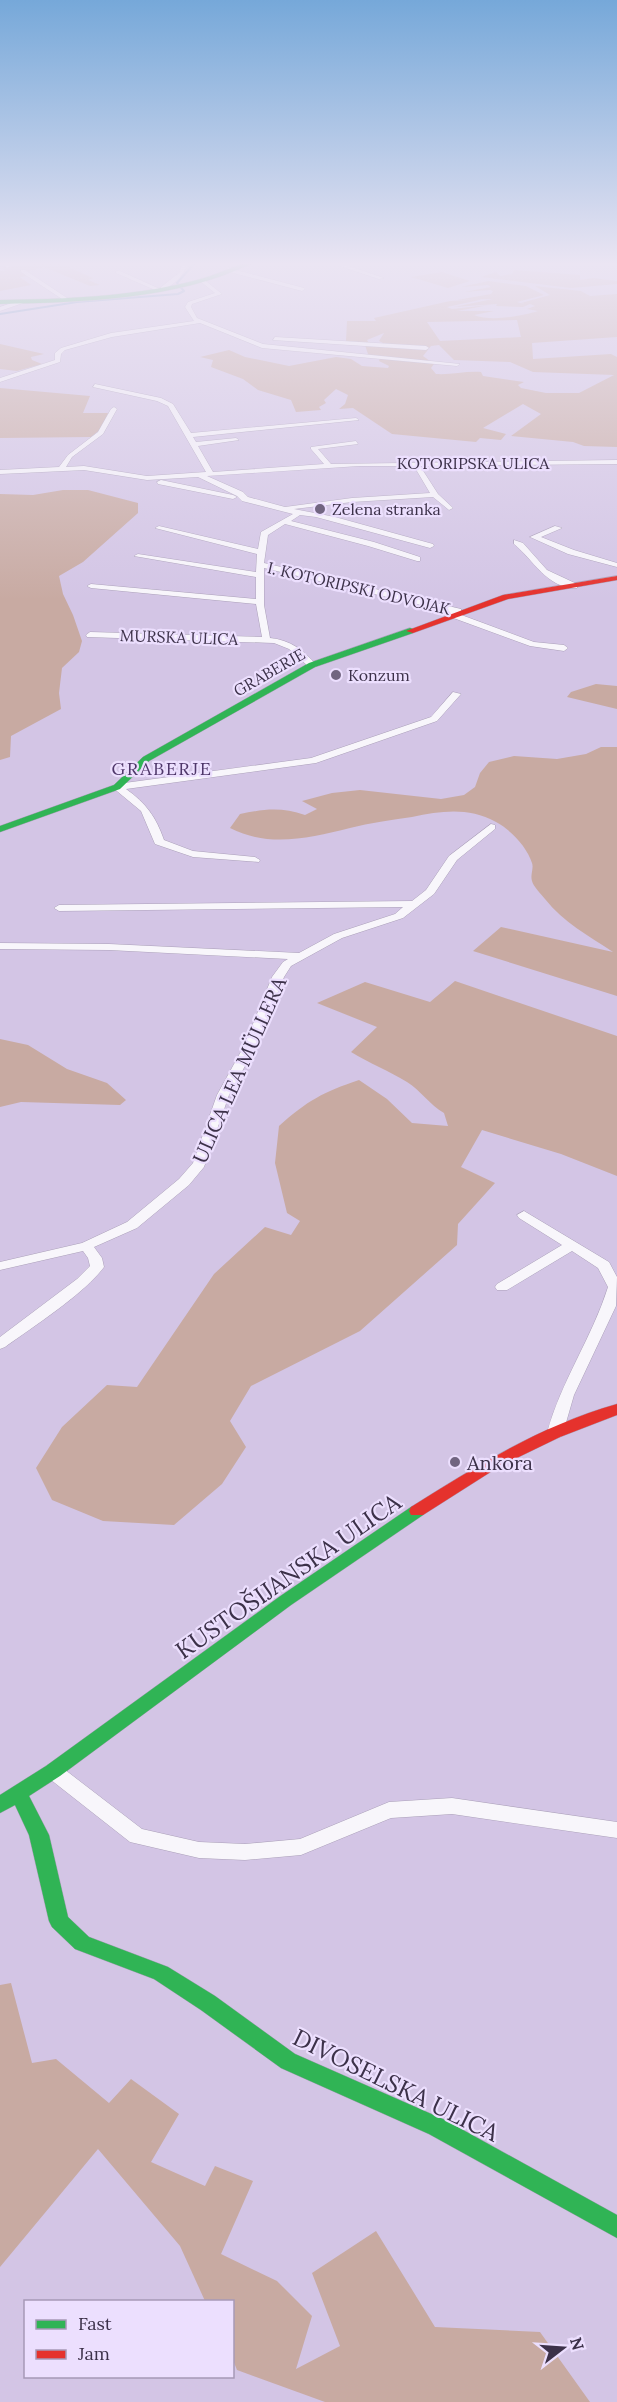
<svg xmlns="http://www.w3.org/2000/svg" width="617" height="2402" font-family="Lora,serif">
	<rect width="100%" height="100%" fill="#d3c5e5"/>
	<path fill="#c8aaa2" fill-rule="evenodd" d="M 36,264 L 61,264 L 93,278 L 88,280 L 100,285 L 90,286 L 44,267 L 25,272 L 10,267 Z
		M 2,265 L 20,270 L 28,276 L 20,277 L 31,285 L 0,291 L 0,271 L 5,271 Z
		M 514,270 L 580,275 L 580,280 L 593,278 L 617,281 L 617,284 L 571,288 L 481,277 L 496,272 L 500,276 L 512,274 Z
		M 442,272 L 470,281 L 448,288 L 411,277 Z
		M 488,281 L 526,286 L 544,295 L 517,302 L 524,304 L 521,303 L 550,295 L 535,286 L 581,291 L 590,296 L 617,294 L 617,337 L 532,343 L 533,359 L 611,354 L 617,357 L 617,447 L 584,446 L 573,442 L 511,436 L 541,414 L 523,404 L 483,428 L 506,434 L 501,440 L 480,438 L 476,442 L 392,434 L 353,408 L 339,409 L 345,404 L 348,395 L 336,389 L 324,400 L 326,403 L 319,407 L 321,410 L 296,412 L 291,400 L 258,390 L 243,379 L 211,367 L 213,360 L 200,357 L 229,350 L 245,357 L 289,366 L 336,357 L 351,359 L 362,366 L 388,368 L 389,366 L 379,361 L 380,358 L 369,357 L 365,345 L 385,344 L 379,341 L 384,333 L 367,340 L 369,343 L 346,341 L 347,321 L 376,321 L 374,318 L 450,301 L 484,299 L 447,307 L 452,309 L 489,305 L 457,311 L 494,311 L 474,315 C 491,322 522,316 538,311 L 527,309 L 535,306 L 530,304 L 523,307 L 496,306 L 497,304 L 454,307 L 493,299 L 457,300 L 491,294 L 493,291 L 490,290 L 464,292 L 491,287 L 488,285 L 461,287 ZM 517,320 L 521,337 L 440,341 L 427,322 ZM 439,345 L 454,360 L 510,362 L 533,372 L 614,375 L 579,393 L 546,393 L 521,388 L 518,385 L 524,382 L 483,376 L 481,372 C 465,371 451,375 436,374 L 431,368 L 434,364 L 423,356 L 431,346 Z
		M 0,344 L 44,354 L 31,357 L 32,360 L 42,364 L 17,371 L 0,369 Z
		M 0,388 L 90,396 L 83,413 L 108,413 L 101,429 L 91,437 L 0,438 Z
		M 63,490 L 88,490 L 138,503 L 138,513 L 83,562 L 59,576 L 63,594 L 73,615 L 82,641 L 79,652 L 62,668 L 59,693 L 61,709 L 11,736 L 10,757 L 0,760 L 0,494 L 33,495 Z
		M 596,684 L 617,686 L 617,709 L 567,697 L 571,692 Z
		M 601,747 L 617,747 L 617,996 L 473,951 L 501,927 L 613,952 C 589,936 563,922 545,899 C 541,894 533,886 532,881 C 530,875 534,868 532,863 C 527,847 511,830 496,822 C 468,807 442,811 412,817 C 391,820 370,823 350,828 C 309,838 269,848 230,828 L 240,814 C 264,809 282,807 305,815 L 317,809 L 302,801 L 332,793 L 360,790 L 441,799 L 464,795 L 475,787 L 480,773 L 489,762 L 514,756 L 557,759 L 586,754 Z
		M 455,981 L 617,1036 L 617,1176 L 561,1154 L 482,1130 L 461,1167 L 495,1183 L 458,1224 L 457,1245 L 360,1331 L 251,1386 L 230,1421 L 246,1447 L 222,1484 L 174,1525 L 103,1521 L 52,1500 L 36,1468 L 62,1427 L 107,1385 L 137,1387 L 214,1274 L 265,1227 L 291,1235 L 300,1221 L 287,1213 L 275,1163 L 279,1126 C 307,1101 323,1092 359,1080 L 387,1099 L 412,1123 L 448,1126 L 444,1113 C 430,1105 420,1090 407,1082 C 389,1071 369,1063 351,1052 L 377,1027 L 317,1003 L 365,982 L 430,1002 Z
		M 0,1039 L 28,1045 L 67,1069 L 107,1083 L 126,1100 L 120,1105 L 21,1102 L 0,1107 Z
		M 11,1983 L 32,2063 L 56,2059 L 109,2103 L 131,2079 L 179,2114 L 151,2162 L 205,2186 L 215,2166 L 253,2181 L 221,2254 L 277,2281 L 312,2316 L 296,2369 L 340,2346 L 312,2273 L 376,2231 L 435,2327 L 540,2332 L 590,2402 L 325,2402 L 237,2370 L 233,2360 L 232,2302 L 205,2301 L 180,2246 L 98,2149 L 0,2267 L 0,1985 Z"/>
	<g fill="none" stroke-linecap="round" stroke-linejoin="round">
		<path stroke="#6c95c3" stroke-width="2" d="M 0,314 L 77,302 L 178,294 L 184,291 L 177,283 L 194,264"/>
		<g stroke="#aba0b9" stroke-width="1">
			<path id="street" d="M 0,264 L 10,266 L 7,268 Z
				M 182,264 L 188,264 C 183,276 173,287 161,289 L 161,287 L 179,273 Z
				M 334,264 L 342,264 L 384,278 L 379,279 Z
				M 228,268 L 304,288 L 305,289 L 302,291 L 226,271 Z
				M 21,270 L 25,270 L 70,300 L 65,301 L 21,272 Z
				M 116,271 L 120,271 L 160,289 L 155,290 L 116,273 Z
				M 202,278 L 222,294 L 192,304 L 191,307 L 197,318 L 263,344 L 460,364 L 457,366 L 262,348 L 200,323 L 112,337 L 65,350 L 61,354 L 60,362 L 0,382 L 0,378 L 55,360 L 55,353 L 61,348 L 111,333 L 194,321 L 185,307 L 188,302 L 215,293 L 200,281 Z
				M 21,300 L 23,303 L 0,311 L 0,307 Z
				M 275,337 L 426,346 L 429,348 L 426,350 L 273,340 Z
				M 95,384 L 161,398 L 173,404 L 191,433 L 356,418 L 359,420 L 193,437 L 196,442 L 236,438 L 239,440 L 198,446 L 213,472 L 324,464 L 311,449 L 311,447 L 356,441 L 358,444 L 318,449 L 331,464 L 617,460 L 617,464 L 420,466 L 438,494 L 453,508 L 449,510 L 433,497 L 352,502 L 294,509 L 335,517 L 433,544 L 434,546 L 430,548 L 316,517 L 300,515 L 291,521 L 374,542 L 420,557 L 420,561 L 417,561 L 368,546 L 285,524 L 268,535 L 264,563 L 461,609 L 461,613 L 456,613 L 534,642 L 564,645 L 568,648 L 564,651 L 530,646 L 448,616 L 447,614 L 450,612 L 264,568 L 264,605 L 270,638 C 290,640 304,650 316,665 L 315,667 L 309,667 L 289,649 L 274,643 L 87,637 L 86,635 L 90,632 L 262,637 L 256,604 L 91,588 L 87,586 L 91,584 L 256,599 L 256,577 L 134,556 L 138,554 L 256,572 L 257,554 L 155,528 L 159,526 L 258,549 L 261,532 L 293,514 L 242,501 L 237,496 L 198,477 L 147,480 L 84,470 L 0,474 L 0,470 L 59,467 L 68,455 L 98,432 L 111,409 L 114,407 L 117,409 L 103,434 L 72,457 L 66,467 L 84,466 L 147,476 L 206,472 L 168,406 L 157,401 L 93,387 ZM 359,466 L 414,466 L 430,493 L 352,498 L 285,507 L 248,497 L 243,492 L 207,476 Z
				M 161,480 L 233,495 L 237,497 L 233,499 L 158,484 L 157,482 Z
				M 555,526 L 562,528 L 541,537 L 574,550 L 617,563 L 617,567 L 568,554 L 530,537 Z
				M 514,540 L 523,543 L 547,570 L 577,584 L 577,588 C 547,589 533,559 514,544 Z
				M 453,692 L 461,694 L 437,721 L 316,763 L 126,789 C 146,803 156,817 164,840 L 193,851 L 255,857 L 260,860 L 259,862 L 193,857 L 155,844 L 141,811 L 112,787 L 117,784 L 311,758 L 431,717 Z
				M 491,824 L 495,825 L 495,829 L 457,860 L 434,894 L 403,918 L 342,938 L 291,966 L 284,977 L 256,1046 L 229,1095 L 204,1167 L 189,1185 L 137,1228 L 94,1247 L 102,1258 L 104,1267 C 84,1294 34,1326 5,1347 L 0,1349 L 0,1337 L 77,1279 L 90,1266 L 88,1258 L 83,1251 L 0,1270 L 0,1262 L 82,1243 L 127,1222 L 179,1179 L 193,1163 L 217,1095 L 244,1046 L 272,977 L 283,962 L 288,959 L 109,950 L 0,949 L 0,943 L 109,944 L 299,953 L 334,934 L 395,914 L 403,907 L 59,911 L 54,908 L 59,905 L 412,901 L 426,890 L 449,856 Z
				M 524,1211 L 609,1262 L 617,1277 L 616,1306 L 574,1395 L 563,1433 L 560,1437 L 550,1437 L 547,1433 C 561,1381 592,1338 608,1287 L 598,1268 L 572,1251 L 507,1290 L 497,1290 L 495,1287 L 497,1284 L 562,1245 L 519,1218 L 517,1215 Z
				M 53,1764 L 60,1766 L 142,1829 L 199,1842 L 245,1844 L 300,1839 L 389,1802 L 452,1798 L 617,1822 L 617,1838 L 452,1814 L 391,1818 L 301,1855 L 245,1860 L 199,1858 L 130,1842 L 46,1776 L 44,1771 L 46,1766 Z"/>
		</g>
		<g stroke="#aba0b9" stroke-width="1">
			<path id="fast" d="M 242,264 L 251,264 C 174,300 84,302 0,304 L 0,300 C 64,299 127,297 189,282 C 208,278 225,270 242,264 Z
				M 410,628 L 413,629 L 413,633 L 315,667 L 149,761 L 120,789 L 0,832 L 0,826 L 114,785 L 143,757 L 309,663 Z
				M 417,1505 L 423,1507 L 425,1511 L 423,1515 L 291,1605 L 60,1776 L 29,1796 L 49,1835 L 68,1917 L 89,1937 L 168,1967 L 215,1996 L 295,2054 L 445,2120 L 617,2215 L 617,2238 L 429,2134 L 281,2068 L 201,2010 L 154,1979 L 75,1949 L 52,1927 L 49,1921 L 29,1835 L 15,1805 L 0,1813 L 0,1795 L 46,1766 L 279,1597 L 411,1507 Z"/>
		</g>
		<g stroke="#aba0b9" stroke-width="1">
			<path id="jam" d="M 617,576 L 617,580 L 508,599 L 413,633 L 406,631 L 503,595 Z
				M 617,1404 L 617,1415 L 560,1437 L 500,1466 L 423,1515 L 411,1515 L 409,1511 L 411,1507 C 476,1466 542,1425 617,1404 Z"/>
		</g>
		<use href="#street" fill="#f8f6fb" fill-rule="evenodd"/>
		<use href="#fast" fill="#30b455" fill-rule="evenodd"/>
		<use href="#jam" fill="#e5322d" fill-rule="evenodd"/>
	</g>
	<linearGradient id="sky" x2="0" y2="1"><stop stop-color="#76a8d9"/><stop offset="0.44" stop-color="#ebe5f3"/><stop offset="1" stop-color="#ebe5f3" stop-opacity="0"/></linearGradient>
	<rect width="617" height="600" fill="url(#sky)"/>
	<g fill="#716580" stroke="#ecdffe" stroke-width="2">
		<circle cx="320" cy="509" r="6"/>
		<circle cx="336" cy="675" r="6"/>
		<circle cx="455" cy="1462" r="6"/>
	</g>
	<g text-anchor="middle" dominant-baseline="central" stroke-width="4.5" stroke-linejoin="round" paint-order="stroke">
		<g font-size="16" fill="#3c3149" stroke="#ecdffe">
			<text x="473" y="463">KOTORIPSKA ULICA</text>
			<text transform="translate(359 588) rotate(13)">I. KOTORIPSKI ODVOJAK</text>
			<text transform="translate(179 637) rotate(2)">MURSKA ULICA</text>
			<text transform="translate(269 672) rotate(-30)">GRABERJE</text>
		</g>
		<g font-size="16" fill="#3c3149" stroke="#ecdffe" text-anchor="start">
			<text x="332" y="509">Zelena stranka</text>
			<text x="348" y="675">Konzum</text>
		</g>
		<g font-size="18" letter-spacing="1.5" fill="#4f376a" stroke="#ecdffe">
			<text x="162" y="768">GRABERJE</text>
		</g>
		<g font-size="20" fill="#3c3149" stroke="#ecdffe">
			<text transform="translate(239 1070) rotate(-66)">ULICA LEA MÜLLERA</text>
		</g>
		<g font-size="20" fill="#3c3149" stroke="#ecdffe" text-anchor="start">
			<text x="467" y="1462">Ankora</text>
		</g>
		<g font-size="24" fill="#3c3149" stroke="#ecdffe">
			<text transform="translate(288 1576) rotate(-35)">KUSTOŠIJANSKA ULICA</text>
			<text transform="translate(396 2085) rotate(26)">DIVOSELSKA ULICA</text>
		</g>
	</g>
	<rect x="24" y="2300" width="210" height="78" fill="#ecdffe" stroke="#a699b6" stroke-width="1.5"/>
	<rect x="36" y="2320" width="30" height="9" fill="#30b455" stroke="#a699b6" stroke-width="1.5"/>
	<text x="78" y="2330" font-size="18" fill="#3c3149">Fast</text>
	<rect x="36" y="2350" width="30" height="9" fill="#e5322d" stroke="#a699b6" stroke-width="1.5"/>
	<text x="78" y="2360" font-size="18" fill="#3c3149">Jam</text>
	<g transform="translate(563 2348) rotate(73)" stroke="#ecdffe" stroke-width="4.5" paint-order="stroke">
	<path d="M0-4.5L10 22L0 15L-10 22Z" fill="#3c3149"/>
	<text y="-9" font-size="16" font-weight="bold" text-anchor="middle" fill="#3c3149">N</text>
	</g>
</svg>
